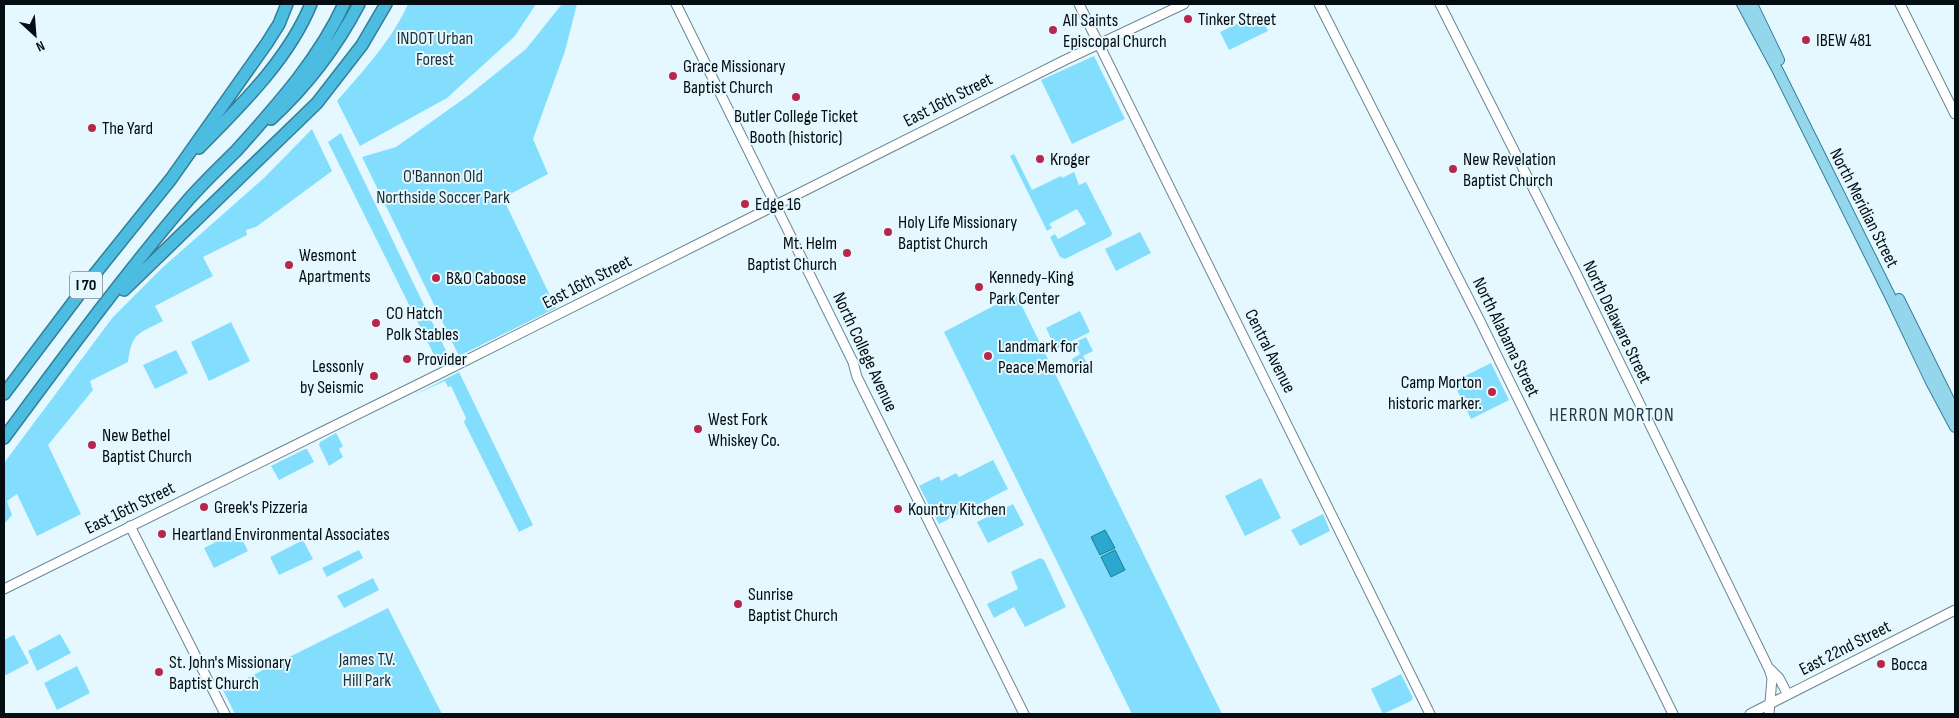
<svg xmlns="http://www.w3.org/2000/svg" width="1959" height="718" font-family="'Sofia Sans Condensed',sans-serif">
	<rect width="100%" height="100%" fill="#e6f8ff"/>
	<path fill="#83defe" d="M 408,4 L 536,4 L 515,36 L 447,98 L 360,146 L 337,101 C 363,71 392,40 408,4 Z
		M 562,4 L 577,4 L 565,51 L 533,139 L 548,174 L 503,198 L 556,308 L 459,356 L 362,157 L 396,147 L 469,95 L 526,49 Z
		M 1259,13 L 1268,31 L 1229,50 L 1220,32 Z
		M 1094,56 L 1125,119 L 1072,144 L 1041,80 Z
		M 312,129 L 332,171 L 256,227 L 246,230 L 247,235 L 203,257 L 213,276 L 155,306 L 163,321 C 138,334 132,332 128,362 L 90,381 L 93,390 L 48,445 L 81,514 L 37,536 L 17,494 L 7,501 L 12,515 L 4,524 L 4,463 L 113,317 L 162,268 L 264,178 Z
		M 341,133 L 451,361 L 440,367 L 328,142 Z
		M 1014,154 L 1032,190 L 1061,176 L 1062,178 L 1074,172 L 1079,185 L 1086,182 L 1112,233 L 1111,236 L 1065,259 L 1060,257 L 1050,237 L 1055,234 L 1058,239 L 1086,224 L 1077,209 L 1049,224 L 1052,228 L 1047,231 L 1010,156 Z
		M 1140,232 L 1151,253 L 1116,271 L 1105,249 Z
		M 1016,294 L 1222,714 L 1132,714 L 944,332 Z
		M 1080,311 L 1090,332 L 1056,349 L 1046,328 Z
		M 231,322 L 250,361 L 209,381 L 191,342 Z
		M 1086,337 L 1093,351 L 1083,356 L 1087,363 L 1076,368 L 1072,359 L 1080,354 L 1075,342 Z
		M 176,350 L 188,373 L 155,389 L 143,365 Z
		M 1491,363 L 1509,400 L 1471,419 L 1453,382 Z
		M 459,372 L 533,525 L 519,532 L 464,422 L 466,418 L 451,386 L 448,387 L 445,381 L 412,396 Z
		M 336,433 L 343,446 L 339,449 L 343,457 L 329,466 L 319,445 L 320,442 Z
		M 305,449 L 307,449 L 314,462 L 279,480 L 271,466 Z
		M 993,460 L 1008,489 L 939,524 L 919,486 L 939,476 L 941,481 L 956,473 L 959,477 Z
		M 1261,478 L 1281,518 L 1245,536 L 1225,496 Z
		M 1013,504 L 1024,525 L 988,543 L 977,522 Z
		M 1323,514 L 1330,531 L 1300,546 L 1291,530 Z
		M 238,531 L 248,551 L 214,568 L 204,548 Z
		M 303,540 L 313,559 L 279,575 L 270,557 Z
		M 359,550 L 363,558 L 327,577 L 322,568 Z
		M 1040,558 L 1044,560 L 1066,607 L 1025,627 L 1014,607 L 994,618 L 987,604 L 1018,589 L 1011,572 Z
		M 373,578 L 379,590 L 344,608 L 337,596 Z
		M 388,608 L 442,714 L 235,714 L 223,690 Z
		M 60,634 L 71,653 L 37,671 L 28,651 Z
		M 14,635 L 29,663 L 4,676 L 4,640 Z
		M 77,666 L 90,693 L 57,710 L 44,683 Z
		M 1401,674 L 1413,698 L 1411,701 L 1383,714 L 1371,689 Z"/>
	<path fill="#2ba8cd" stroke="#1f7a95" d="M 1105,530 L 1115,548 L 1100,555 L 1091,537 Z
		M 1115,550 L 1125,570 L 1111,577 L 1101,557 Z"/>
	<g fill="none" stroke-linecap="round" stroke-linejoin="round">
		<g stroke="#6a8690" stroke-width="11">
			<path id="secondary" d="M 676,4 L 853,362 L 857,377 L 1024,714
				M 1079,4 L 1430,714
				M 1319,4 L 1480,321 L 1673,714
				M 1440,4 L 1576,273 L 1769,669 L 1772,678 L 1769,714
				M 1900,4 L 1955,114
				M 130,526 L 225,714
				M 4,589 L 439,374 L 1065,60 L 1184,4
				M 1770,669 L 1779,678 L 1788,695
				M 1750,714 L 1955,610"/>
		</g>
		<g stroke="#337f98" stroke-width="12">
			<path id="primary" d="M 1742,4 L 1778,71 L 1892,300 L 1931,382 L 1955,427
				M 1752,4 L 1779,60
				M 1899,299 L 1955,412"/>
		</g>
		<g stroke="#337f98" stroke-width="14">
			<path id="highway" d="M 271,119 C 308,85 336,48 359,4
				M 199,148 C 241,105 288,60 311,4
				M 124,290 L 317,103 L 362,45 L 386,4
				M 4,394 L 90,280 L 171,179 L 267,43 L 279,24 L 287,4
				M 4,438 C 64,357 124,275 189,199 C 204,182 221,166 237,150 C 277,105 319,59 344,4"/>
		</g>
		<use href="#secondary" stroke="#fff" stroke-width="9"/>
		<use href="#primary" stroke="#94d7ec" stroke-width="10"/>
		<use href="#highway" stroke="#4cbce0" stroke-width="11"/>
	</g>
	<g fill="#b8274a" stroke="#e6f8ff" stroke-width="2">
		<circle cx="1188" cy="19" r="5"/>
		<circle cx="1053" cy="30" r="5"/>
		<circle cx="1806" cy="40" r="5"/>
		<circle cx="673" cy="76" r="5"/>
		<circle cx="796" cy="97" r="5"/>
		<circle cx="92" cy="128" r="5"/>
		<circle cx="1040" cy="159" r="5"/>
		<circle cx="1453" cy="169" r="5"/>
		<circle cx="745" cy="204" r="5"/>
		<circle cx="888" cy="232" r="5"/>
		<circle cx="847" cy="253" r="5"/>
		<circle cx="289" cy="265" r="5"/>
		<circle cx="436" cy="278" r="5"/>
		<circle cx="979" cy="287" r="5"/>
		<circle cx="376" cy="323" r="5"/>
		<circle cx="988" cy="356" r="5"/>
		<circle cx="407" cy="359" r="5"/>
		<circle cx="374" cy="376" r="5"/>
		<circle cx="1492" cy="392" r="5"/>
		<circle cx="698" cy="429" r="5"/>
		<circle cx="92" cy="445" r="5"/>
		<circle cx="204" cy="507" r="5"/>
		<circle cx="898" cy="509" r="5"/>
		<circle cx="162" cy="534" r="5"/>
		<circle cx="738" cy="604" r="5"/>
		<circle cx="1881" cy="664" r="5"/>
		<circle cx="159" cy="672" r="5"/>
	</g>
	<g text-anchor="middle" dominant-baseline="central" stroke-width="4" stroke-linejoin="round" paint-order="stroke">
		<rect fill="#e6f8ff" stroke="#485458" stroke-width="1" x="70" y="271.5" width="32" height="27" rx="4"/>
		<g font-size="16" font-weight="bold" fill="#040d11">
			<text x="86" y="285">I 70</text>
		</g>
		<g font-size="18" fill="#040d11" stroke="#e6f8ff" text-anchor="start">
			<text x="1198" y="19">Tinker Street</text>
			<text x="1063" y="20">All Saints<tspan x="1063" dy="21">Episcopal Church</tspan></text>
			<text x="1816" y="40">IBEW 481</text>
			<text x="683" y="66">Grace Missionary<tspan x="683" dy="21">Baptist Church</tspan></text>
			<text x="796" y="116" text-anchor="middle">Butler College Ticket<tspan x="796" dy="21">Booth (historic)</tspan></text>
			<text x="102" y="128">The Yard</text>
			<text x="1050" y="159">Kroger</text>
			<text x="1463" y="159">New Revelation<tspan x="1463" dy="21">Baptist Church</tspan></text>
			<text x="755" y="204">Edge 16</text>
			<text x="898" y="222">Holy Life Missionary<tspan x="898" dy="21">Baptist Church</tspan></text>
			<text x="837" y="243" text-anchor="end">Mt. Helm<tspan x="837" dy="21">Baptist Church</tspan></text>
			<text x="299" y="255">Wesmont<tspan x="299" dy="21">Apartments</tspan></text>
			<text x="989" y="277">Kennedy-King<tspan x="989" dy="21">Park Center</tspan></text>
			<text x="446" y="278">B&amp;O Caboose</text>
			<text x="386" y="313">CO Hatch<tspan x="386" dy="21">Polk Stables</tspan></text>
			<text x="998" y="346">Landmark for<tspan x="998" dy="21">Peace Memorial</tspan></text>
			<text x="417" y="359">Provider</text>
			<text x="364" y="366" text-anchor="end">Lessonly<tspan x="364" dy="21">by Seismic</tspan></text>
			<text x="1482" y="382" text-anchor="end">Camp Morton<tspan x="1482" dy="21">historic marker.</tspan></text>
			<text x="708" y="419">West Fork<tspan x="708" dy="21">Whiskey Co.</tspan></text>
			<text x="102" y="435">New Bethel<tspan x="102" dy="21">Baptist Church</tspan></text>
			<text x="214" y="507">Greek's Pizzeria</text>
			<text x="908" y="509">Kountry Kitchen</text>
			<text x="172" y="534">Heartland Environmental Associates</text>
			<text x="748" y="594">Sunrise<tspan x="748" dy="21">Baptist Church</tspan></text>
			<text x="169" y="662">St. John's Missionary<tspan x="169" dy="21">Baptist Church</tspan></text>
			<text x="1891" y="664">Bocca</text>
		</g>
		<g font-size="18" fill="#1d3139" stroke="#e6f8ff">
			<text x="435" y="38">INDOT Urban<tspan x="435" dy="21">Forest</tspan></text>
			<text x="443" y="176">O'Bannon Old<tspan x="443" dy="21">Northside Soccer Park</tspan></text>
			<text x="367" y="659">James T.V.<tspan x="367" dy="21">Hill Park</tspan></text>
		</g>
		<g font-size="18" fill="#040d11" stroke="#e6f8ff">
			<text transform="translate(948 100) rotate(-27)">East 16th Street</text>
			<text transform="translate(1864 208) rotate(63)">North Meridian Street</text>
			<text transform="translate(587 282) rotate(-27)">East 16th Street</text>
			<text transform="translate(1617 322) rotate(64)">North Delaware Street</text>
			<text transform="translate(1506 337) rotate(64)">North Alabama Street</text>
			<text transform="translate(1270 351) rotate(63)">Central Avenue</text>
			<text transform="translate(865 352) rotate(65)">North College Avenue</text>
			<text transform="translate(130 508) rotate(-26)">East 16th Street</text>
			<text transform="translate(1845 648) rotate(-27)">East 22nd Street</text>
		</g>
		<g font-size="19" letter-spacing="1" fill="#233c45" stroke="#e6f8ff">
			<text x="1612" y="415">HERRON MORTON</text>
		</g>
	</g>
	<rect width="1959" height="718" fill="none" stroke="#040d11" stroke-width="10"/>
	<g transform="translate(35 35) rotate(154)" stroke="#e6f8ff" stroke-width="4" paint-order="stroke">
	<path d="M0-4L9 19L0 12L-9 19Z" fill="#040d11"/>
	<text y="-8" font-size="14" font-weight="bold" text-anchor="middle" fill="#040d11">N</text>
	</g>
</svg>
